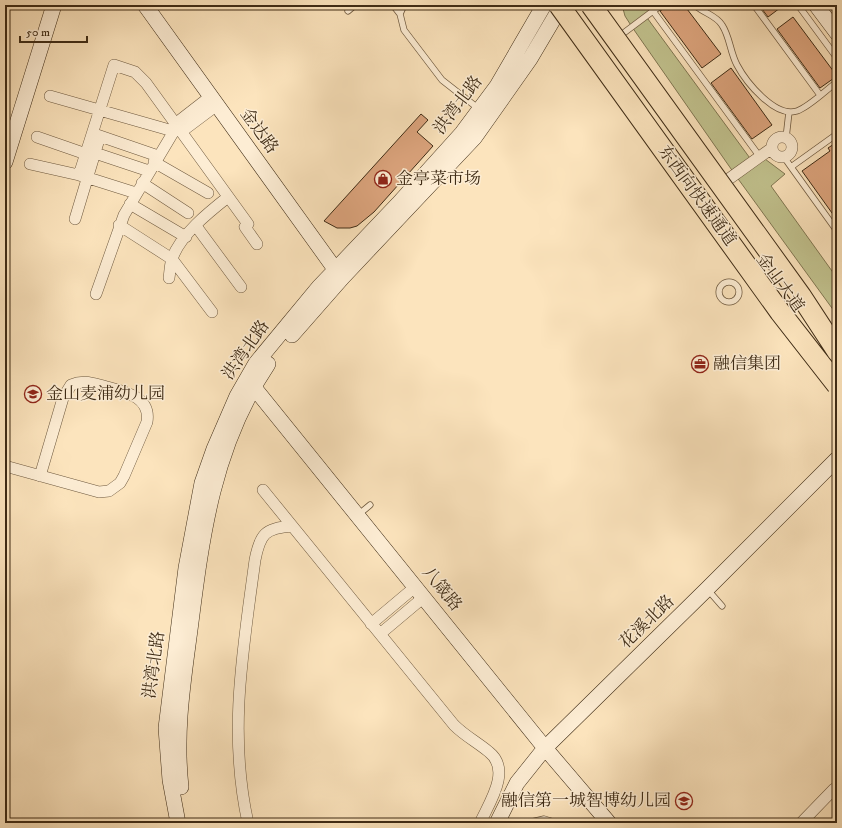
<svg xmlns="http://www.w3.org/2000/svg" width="842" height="828" font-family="'IM FELL DW Pica','Noto Serif SC',serif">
	<rect width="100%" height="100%" fill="#fce4bd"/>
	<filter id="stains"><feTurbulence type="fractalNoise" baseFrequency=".005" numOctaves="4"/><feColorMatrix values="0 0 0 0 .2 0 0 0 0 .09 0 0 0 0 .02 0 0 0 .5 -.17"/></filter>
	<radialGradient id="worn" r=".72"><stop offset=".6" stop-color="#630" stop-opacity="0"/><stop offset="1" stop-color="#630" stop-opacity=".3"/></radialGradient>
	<path fill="#c2c38f" stroke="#807752" d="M 622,5 L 657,5 L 645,15 L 755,165 L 765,159 L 785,174 L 771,186 L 837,278 L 837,315 L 736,176 L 632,27 L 625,16 Z"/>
	<path fill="#dda57e" stroke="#3e2b15" d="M 669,5 L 684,5 L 721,54 L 702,68 L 660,11 Z
		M 759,5 L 784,5 L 768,17 Z
		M 793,17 L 837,76 L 820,88 L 777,29 Z
		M 731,68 L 772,125 L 752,139 L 711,83 Z
		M 421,114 L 428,120 L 417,132 L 433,146 L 374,212 L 357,226 L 350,228 L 337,228 L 324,221 Z
		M 837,142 L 837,220 L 802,171 L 830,151 L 828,148 Z"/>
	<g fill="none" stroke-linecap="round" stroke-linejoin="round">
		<g stroke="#6e593f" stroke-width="7">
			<path id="lane" d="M 393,5 L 400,14
				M 404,5 L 400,14 L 404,30 L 442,80 L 479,109
				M 695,5 C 703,13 716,15 722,25 C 730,37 730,52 737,65 C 746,82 775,118 797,111 C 809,107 826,90 837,82
				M 754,5 L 820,95
				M 798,5 L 837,58
				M 348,11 L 355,5
				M 653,11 L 662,5
				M 621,35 L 653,11 L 760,157
				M 837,134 L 791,167 L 837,231
				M 786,138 L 789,112
				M 784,157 L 791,167
				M719 292a10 10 0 1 1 20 0a10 10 0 1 1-20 0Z
				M 358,515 L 370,505
				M 708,590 L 722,606
				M 527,823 L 544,819 L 557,823"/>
		</g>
		<g stroke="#6e593f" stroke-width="12">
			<path id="street" d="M 50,96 L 173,131
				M 175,124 L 211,96
				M 181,132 L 217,105
				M 94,134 L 158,156
				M772 147a10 10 0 1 1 20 0a10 10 0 1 1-20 0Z
				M 37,137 L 86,154
				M 95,153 L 149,171
				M 154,162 L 208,193
				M 30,164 L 79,175 L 136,193
				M 79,175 L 114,65 L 135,72 L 146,83 L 248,224 L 245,227 L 257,244
				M 142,183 L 188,213
				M 719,186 L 772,148
				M 130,204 L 186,237
				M 75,219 L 100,136
				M 119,225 L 172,259 L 212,312
				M 196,226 L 241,287
				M 169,278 C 170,272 170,265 172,259 C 180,235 209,212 228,197
				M 96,294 L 124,215 L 177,126
				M 5,466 L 99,492 L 109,491 L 120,483 L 124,476 L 147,422 C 151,397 126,392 107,387 C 94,384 84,379 71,385 L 63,398 L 40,476
				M 263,490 L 454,725 C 465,736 477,742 489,752 C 512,770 489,803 480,823
				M 371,624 L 415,587
				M 380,634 L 424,597
				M 248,823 C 228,733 243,650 255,560 C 260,534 265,528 292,526
				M 801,823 L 834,789"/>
		</g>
		<g stroke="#3e2b15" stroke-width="16">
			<path id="secondary" d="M 145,5 L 340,276
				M 816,5 L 837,33
				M 5,162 L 54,5
				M 292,335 L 342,278 L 475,137 L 530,59 L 556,15
				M 248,380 L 545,748 L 609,823
				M 181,787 C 175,732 183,683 190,630 C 202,535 213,446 268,364
				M 178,823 L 170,780 L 166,728 L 186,568 L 202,483 L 214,449 L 237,396 L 256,363 L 318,288 L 398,204 L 462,133 L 497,86 L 544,5
				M 497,823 L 517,783 L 545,748 L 707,589 L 837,459"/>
		</g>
		<use href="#lane" stroke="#fdedd4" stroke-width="5.5"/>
		<use href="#street" stroke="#fdedd4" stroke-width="11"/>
		<use href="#secondary" stroke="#fdedd4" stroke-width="15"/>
		<g stroke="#3e2b15" stroke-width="22" stroke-linecap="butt">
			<path id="highway-bridge" d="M 559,5 L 780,312 L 837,385
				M 591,5 L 801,296 L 837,351"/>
		</g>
		<use href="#highway-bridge" stroke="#fce4bd" stroke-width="20"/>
	</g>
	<defs>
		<g id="shop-ring" transform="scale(0.9)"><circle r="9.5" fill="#fdedd4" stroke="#8f2418" stroke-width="1.5"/><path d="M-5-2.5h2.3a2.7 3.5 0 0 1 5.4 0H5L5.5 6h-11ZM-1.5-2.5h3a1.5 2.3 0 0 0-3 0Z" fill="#8f2418"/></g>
		<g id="office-ring" transform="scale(0.9)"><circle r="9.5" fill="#fdedd4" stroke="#8f2418" stroke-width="1.5"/><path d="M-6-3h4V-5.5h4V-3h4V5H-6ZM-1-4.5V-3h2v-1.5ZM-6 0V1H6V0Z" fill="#8f2418"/></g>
		<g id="school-ring" transform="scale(0.9)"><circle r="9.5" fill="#fdedd4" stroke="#8f2418" stroke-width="1.5"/><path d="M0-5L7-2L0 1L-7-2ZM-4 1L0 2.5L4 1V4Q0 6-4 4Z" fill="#8f2418"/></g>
	</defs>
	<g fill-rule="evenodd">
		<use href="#shop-ring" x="383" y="179"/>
		<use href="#office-ring" x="700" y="364"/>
		<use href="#school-ring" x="33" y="394"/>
		<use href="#school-ring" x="684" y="801"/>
	</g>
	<g text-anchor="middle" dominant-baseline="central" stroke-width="3" stroke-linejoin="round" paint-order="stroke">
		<g font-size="17" fill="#3e2b15" stroke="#fdedd4">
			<text transform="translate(458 105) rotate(-53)">洪湾北路</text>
			<text transform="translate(259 131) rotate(54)">金达路</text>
			<text transform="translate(697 196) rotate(54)">东西向快速通道</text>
			<text transform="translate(780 283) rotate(54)">金山大道</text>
			<text transform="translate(246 350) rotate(-55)">洪湾北路</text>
			<text transform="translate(442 589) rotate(51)">八箴路</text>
			<text transform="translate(647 622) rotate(-44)">花溪北路</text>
			<text transform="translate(154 665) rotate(-82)">洪湾北路</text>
		</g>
		<g font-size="17" fill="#3e2b15" stroke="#fdedd4" text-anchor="start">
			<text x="396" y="179">金亭菜市场</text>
			<text x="713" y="364">融信集团</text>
			<text x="46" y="394">金山麦浦幼儿园</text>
			<text x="671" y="801" text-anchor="end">融信第一城智博幼儿园</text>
		</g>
	</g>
	<rect width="842" height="828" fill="none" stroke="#fce4bd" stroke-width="20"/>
	<rect x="6" y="6" width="830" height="816" fill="none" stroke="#3e2b15" stroke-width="2"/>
	<rect x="10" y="10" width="822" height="808" fill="none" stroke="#3e2b15"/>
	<path d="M20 36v6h67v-6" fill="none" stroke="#3e2b15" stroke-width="2"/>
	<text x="26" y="36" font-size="12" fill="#3e2b15" stroke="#fdedd4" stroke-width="3" paint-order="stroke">50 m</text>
	<rect width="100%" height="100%" filter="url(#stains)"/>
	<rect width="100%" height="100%" fill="url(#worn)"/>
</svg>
